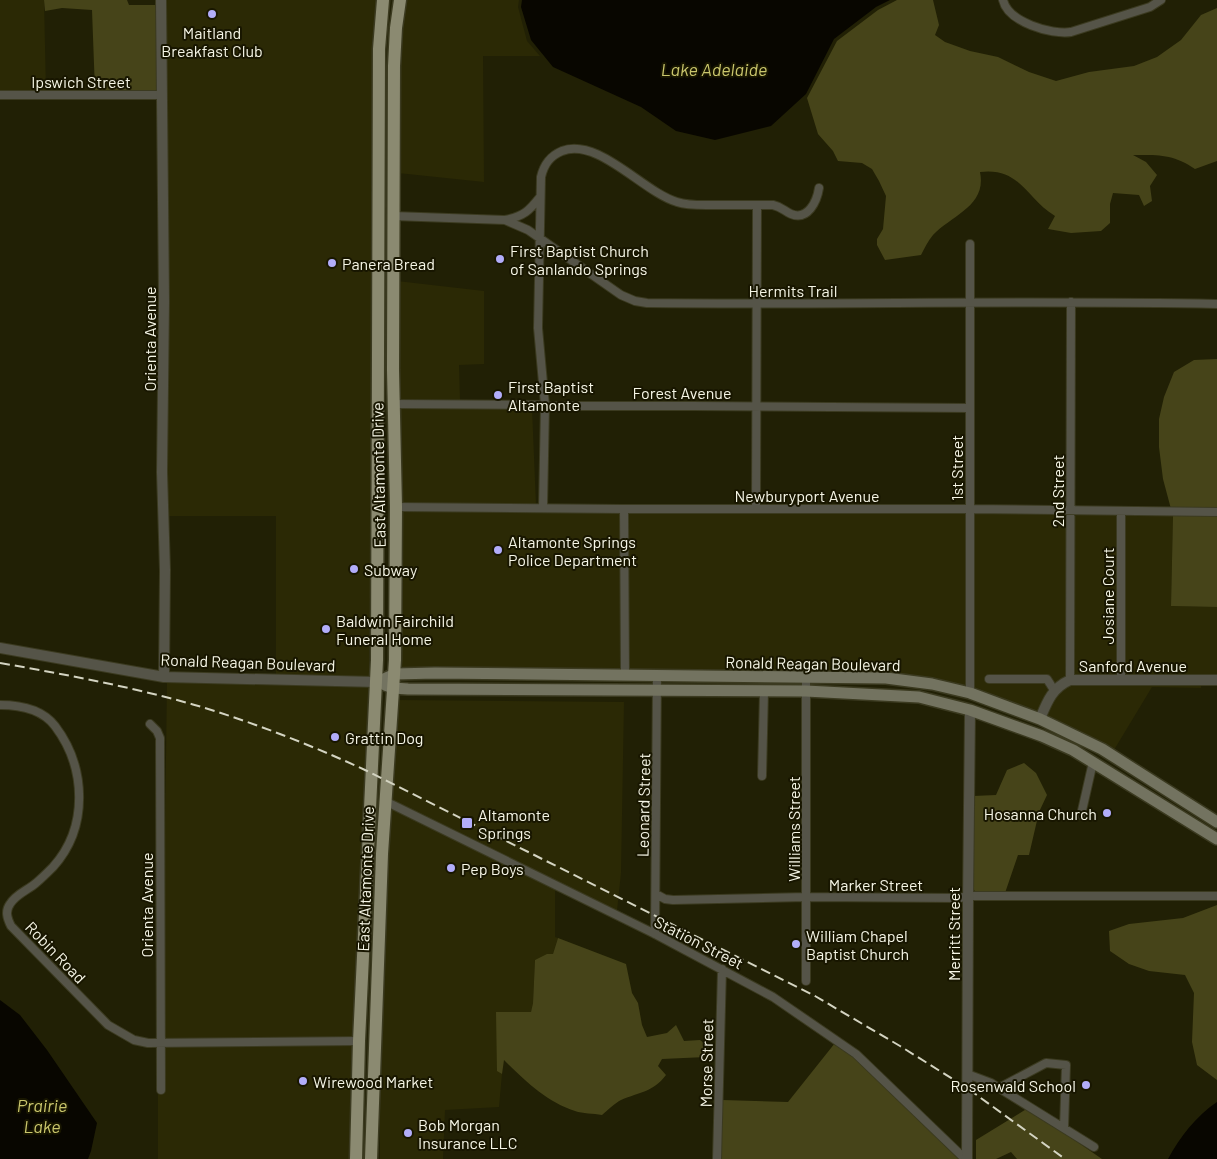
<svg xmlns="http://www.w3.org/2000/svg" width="1217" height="1159" font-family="Barlow,sans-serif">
	<rect width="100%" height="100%" fill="#212005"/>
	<path fill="#2b2905" d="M 0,0 L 44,0 L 46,91 L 0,91 Z
		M 165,0 L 378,0 L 372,43 L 373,354 L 369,679 L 276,677 L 276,516 L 167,516 Z
		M 406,0 L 519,0 L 518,7 L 527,41 L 540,56 L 483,56 L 484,182 L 398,173 L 401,40 Z
		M 397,281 L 484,291 L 484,364 L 459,365 L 460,400 L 396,399 Z
		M 396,406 L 532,408 L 536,505 L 396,503 Z
		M 396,510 L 536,513 L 620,512 L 621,670 L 396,671 Z
		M 628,512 L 965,512 L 966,686 L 915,676 L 875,672 L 804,672 L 696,669 L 629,670 Z
		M 973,512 L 1067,514 L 1066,678 L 1055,684 L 1051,677 L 1047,675 L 985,675 L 985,682 L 1045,682 L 1049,691 L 1039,712 L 974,688 Z
		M 1075,515 L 1117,515 L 1117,677 L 1074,677 Z
		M 1125,515 L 1173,515 L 1171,606 L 1217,607 L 1217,677 L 1125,677 Z
		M 167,681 L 369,686 L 355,1037 L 165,1040 L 165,834 Z
		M 1071,683 L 1217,684 L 1217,686 L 1201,686 L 1201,688 L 1152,687 L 1114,750 L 1046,715 L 1057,693 Z
		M 395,700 L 624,702 L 621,873 L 617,911 L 391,800 Z
		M 390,807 L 555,889 L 555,937 L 558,938 L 553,954 L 535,960 L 533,1003 L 531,1012 L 497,1070 L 502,1074 L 499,1107 L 445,1110 L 443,1159 L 380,1159 L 380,1090 Z
		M 355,1044 L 352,1159 L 158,1159 L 158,1093 L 165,1093 L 165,1047 Z"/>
	<path fill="#464419" d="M 44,0 L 127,0 L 129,5 L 158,5 L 158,92 L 95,91 L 92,10 L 62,8 L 45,11 Z
		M 897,0 L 933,0 L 939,25 L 935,35 L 945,42 L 970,51 L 998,57 L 1029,72 L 1056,81 L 1089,72 L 1134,66 L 1157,57 L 1181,40 L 1201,15 L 1217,8 L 1217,161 L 1195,169 C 1173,154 1159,155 1133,155 L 1146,162 L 1157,175 L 1150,186 L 1152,201 L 1144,206 L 1139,195 L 1113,193 L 1110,204 L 1110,223 L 1101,231 L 1071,233 L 1048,229 L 1055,216 C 1026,199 1021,167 980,172 C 987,206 952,215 933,235 C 928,241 924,249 921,255 L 885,260 L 877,245 L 877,239 L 883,229 L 886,196 L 879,181 L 872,169 L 862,163 L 838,161 L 833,151 L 818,134 L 807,98 L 837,41 L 878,10 Z
		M 1217,359 L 1217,509 L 1171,509 L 1163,479 L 1159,447 L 1159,419 L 1164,397 L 1174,372 L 1194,360 Z
		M 1173,515 L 1217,516 L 1217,607 L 1171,606 Z
		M 1024,763 L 1036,773 L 1047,795 L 1039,812 L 1029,855 L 1018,855 L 1005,893 C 995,893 980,896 972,889 L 973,796 L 996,795 L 1007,770 Z
		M 1217,905 L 1217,1080 L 1197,1065 L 1192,1042 L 1194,993 L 1185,975 L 1149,971 L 1129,964 L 1110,951 L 1109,931 L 1129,924 L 1183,918 Z
		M 558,938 L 626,964 L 632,993 L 638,1003 L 642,1025 L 647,1037 L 667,1033 L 676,1025 L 684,1041 L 700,1040 L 709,1047 L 708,1054 L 706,1057 L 662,1059 L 658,1066 L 666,1075 C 653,1092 640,1092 621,1100 C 615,1103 608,1110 602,1115 C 593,1113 583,1114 575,1111 C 547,1102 524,1080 504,1060 L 502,1074 L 497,1071 L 496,1012 L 531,1012 L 533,1003 L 535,960 L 547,954 L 553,954 Z
		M 835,1043 L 853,1056 L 960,1159 L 721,1159 L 722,1100 L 788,1102 Z
		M 1028,1108 L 1102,1159 L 1017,1159 L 1011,1152 L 996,1159 L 976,1159 L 976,1140 Z"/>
	<path fill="#080600" d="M 522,0 L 890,0 L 876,7 L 834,39 L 806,94 L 771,126 L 715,140 L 676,131 L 641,107 L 553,67 L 531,40 L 521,7 Z
		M 0,1000 L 20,1015 L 47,1050 L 97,1123 L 91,1151 L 88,1159 L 0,1159 Z
		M 1217,1102 L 1217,1159 L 1168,1159 C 1180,1137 1196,1116 1217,1102 Z"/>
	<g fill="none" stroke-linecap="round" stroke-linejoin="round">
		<g stroke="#3b3a20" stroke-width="10">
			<path id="minor" d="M 1003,0 C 1008,22 1051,35 1071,32 L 1150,7 L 1161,0
				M 0,95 L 162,95
				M 393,216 L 505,220 L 528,230 L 621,295 L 635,301 L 647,303 C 837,305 1027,300 1217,304
				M 505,220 C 524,216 529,211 540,197
				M 393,404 L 970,408
				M 396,507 L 624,509 L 969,509 L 1217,512
				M 543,508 L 545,405 L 538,328 L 541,177 C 544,164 550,156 562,151 C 598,137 643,192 677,202 C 689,206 703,205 716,205 C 735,205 754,205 773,205 C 782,207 784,211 791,214 C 808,221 817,201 819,188
				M 756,508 L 757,205
				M 624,509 L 625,676
				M 806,677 L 806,981
				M 989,679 L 1047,679 L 1054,690
				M 1070,680 L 1071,302
				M 1121,680 L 1121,511
				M 970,693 L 970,244
				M 0,705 C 20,705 42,709 55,726 C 86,767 89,827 53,867 C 48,872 42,878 36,883 C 28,890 16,894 10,904 C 5,911 7,918 11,926 L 108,1025 L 134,1040 L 148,1043 L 359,1041
				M 150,724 L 157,731 L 160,738 L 161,1090
				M 762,776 L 764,691
				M 385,801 L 655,934 L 773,997 L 856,1054 L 965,1159
				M 1081,815 L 1093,762
				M 656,894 L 665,899 L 673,900 L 807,897 L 960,898 L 968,896 L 1217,896
				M 655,934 L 657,675
				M 967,1074 L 991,1083 L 1094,1147
				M 999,1088 L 1046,1063 L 1066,1065 L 1064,1128
				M 717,1159 L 722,969"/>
		</g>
		<g stroke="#3b3a20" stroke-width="12">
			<path id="tertiary" d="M 161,0 L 164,301 L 162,472 L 165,570 L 164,677
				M 0,648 L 164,677 L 377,682
				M 1040,719 C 1047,702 1052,688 1070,680 L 1217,680
				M 967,1159 L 968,903 L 970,710"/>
		</g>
		<g stroke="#3b3a20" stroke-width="14">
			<path id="secondary" d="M 377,682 L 395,674 L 435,673 L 886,678 L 932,684 L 970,693 L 1040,719 L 1102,749 L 1217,822
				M 385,685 L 393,688 L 408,689 L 806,691 L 919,697 L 970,710 L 1042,736 L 1073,750 L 1217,839"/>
		</g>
		<g stroke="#3b3a20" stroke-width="15">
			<path id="primary" d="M 356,1159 L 359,1041 L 377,660 L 379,49 L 383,0
				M 371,1159 L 382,854 L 395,660 L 396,507 L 393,370 L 394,66 L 396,28 L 400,0"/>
		</g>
		<use href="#minor" stroke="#555448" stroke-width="8"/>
		<use href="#tertiary" stroke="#555448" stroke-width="10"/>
		<use href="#secondary" stroke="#737360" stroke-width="11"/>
		<use href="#primary" stroke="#8b8a71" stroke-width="12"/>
		<path stroke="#d4d4c2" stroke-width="2" stroke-dasharray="10 5" stroke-linecap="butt" d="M 0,663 C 69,675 138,688 205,708 C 260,725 313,746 365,770 L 815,996 L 900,1046 L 967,1088 L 1065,1159"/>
	</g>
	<g fill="#b2adfa" stroke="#181600" stroke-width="2">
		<circle cx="212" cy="14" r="5"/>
		<circle cx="500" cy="259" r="5"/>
		<circle cx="332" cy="263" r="5"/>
		<circle cx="498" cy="395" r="5"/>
		<circle cx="498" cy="550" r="5"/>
		<circle cx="354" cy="569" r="5"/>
		<circle cx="326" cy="629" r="5"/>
		<circle cx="335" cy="737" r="5"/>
		<circle cx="1107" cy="813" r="5"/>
		<rect x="461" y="817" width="12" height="12" rx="2.5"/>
		<circle cx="451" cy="868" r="5"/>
		<circle cx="796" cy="944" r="5"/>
		<circle cx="303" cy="1081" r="5"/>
		<circle cx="1086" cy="1085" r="5"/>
		<circle cx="408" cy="1133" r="5"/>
	</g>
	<g text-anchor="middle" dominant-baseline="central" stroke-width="4" stroke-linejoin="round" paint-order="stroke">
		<g font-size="16" fill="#f6f6e6" stroke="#181600" text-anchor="start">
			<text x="212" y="32" text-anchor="middle">Maitland<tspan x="212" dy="18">Breakfast Club</tspan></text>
			<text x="510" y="250">First Baptist Church<tspan x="510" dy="18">of Sanlando Springs</tspan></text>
			<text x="342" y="263">Panera Bread</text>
			<text x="508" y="386">First Baptist<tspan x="508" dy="18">Altamonte</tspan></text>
			<text x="508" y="541">Altamonte Springs<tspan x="508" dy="18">Police Department</tspan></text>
			<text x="364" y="569">Subway</text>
			<text x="336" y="620">Baldwin Fairchild<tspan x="336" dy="18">Funeral Home</tspan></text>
			<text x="345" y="737">Grattin Dog</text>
			<text x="1097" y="813" text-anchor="end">Hosanna Church</text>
			<text x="478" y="814">Altamonte<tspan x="478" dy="18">Springs</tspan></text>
			<text x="461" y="868">Pep Boys</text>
			<text x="806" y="935">William Chapel<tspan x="806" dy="18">Baptist Church</tspan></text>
			<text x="313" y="1081">Wirewood Market</text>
			<text x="1076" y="1085" text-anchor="end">Rosenwald School</text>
			<text x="418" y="1124">Bob Morgan<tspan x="418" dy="18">Insurance LLC</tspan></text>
		</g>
		<g font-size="16" fill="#f6f6e6" stroke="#181600">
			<text x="81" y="81">Ipswich Street</text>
			<text x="793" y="290">Hermits Trail</text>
			<text transform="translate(149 339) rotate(-90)">Orienta Avenue</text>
			<text x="682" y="392">Forest Avenue</text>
			<text transform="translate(956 468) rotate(-90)">1st Street</text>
			<text transform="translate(378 475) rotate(-91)">East Altamonte Drive</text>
			<text transform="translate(1057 491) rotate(-90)">2nd Street</text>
			<text x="807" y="495">Newburyport Avenue</text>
			<text transform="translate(1107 596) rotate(-90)">Josiane Court</text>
			<text transform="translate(248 662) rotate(2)">Ronald Reagan Boulevard</text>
			<text transform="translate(813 663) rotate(1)">Ronald Reagan Boulevard</text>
			<text x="1133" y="665">Sanford Avenue</text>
			<text transform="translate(643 805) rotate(-89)">Leonard Street</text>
			<text transform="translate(793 829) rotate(-90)">Williams Street</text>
			<text transform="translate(365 879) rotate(-88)">East Altamonte Drive</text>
			<text x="876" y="884">Marker Street</text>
			<text transform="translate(146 905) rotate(-90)">Orienta Avenue</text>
			<text transform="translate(953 934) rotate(-90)">Merritt Street</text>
			<text transform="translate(699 942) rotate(27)">Station Street</text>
			<text transform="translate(56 952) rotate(46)">Robin Road</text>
			<text transform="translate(706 1063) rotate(-89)">Morse Street</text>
		</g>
		<g font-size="18" font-style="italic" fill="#cac66c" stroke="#181600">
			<text x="714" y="69">Lake Adelaide</text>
			<text x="42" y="1105">Prairie<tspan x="42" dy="21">Lake</tspan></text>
		</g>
	</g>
</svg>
